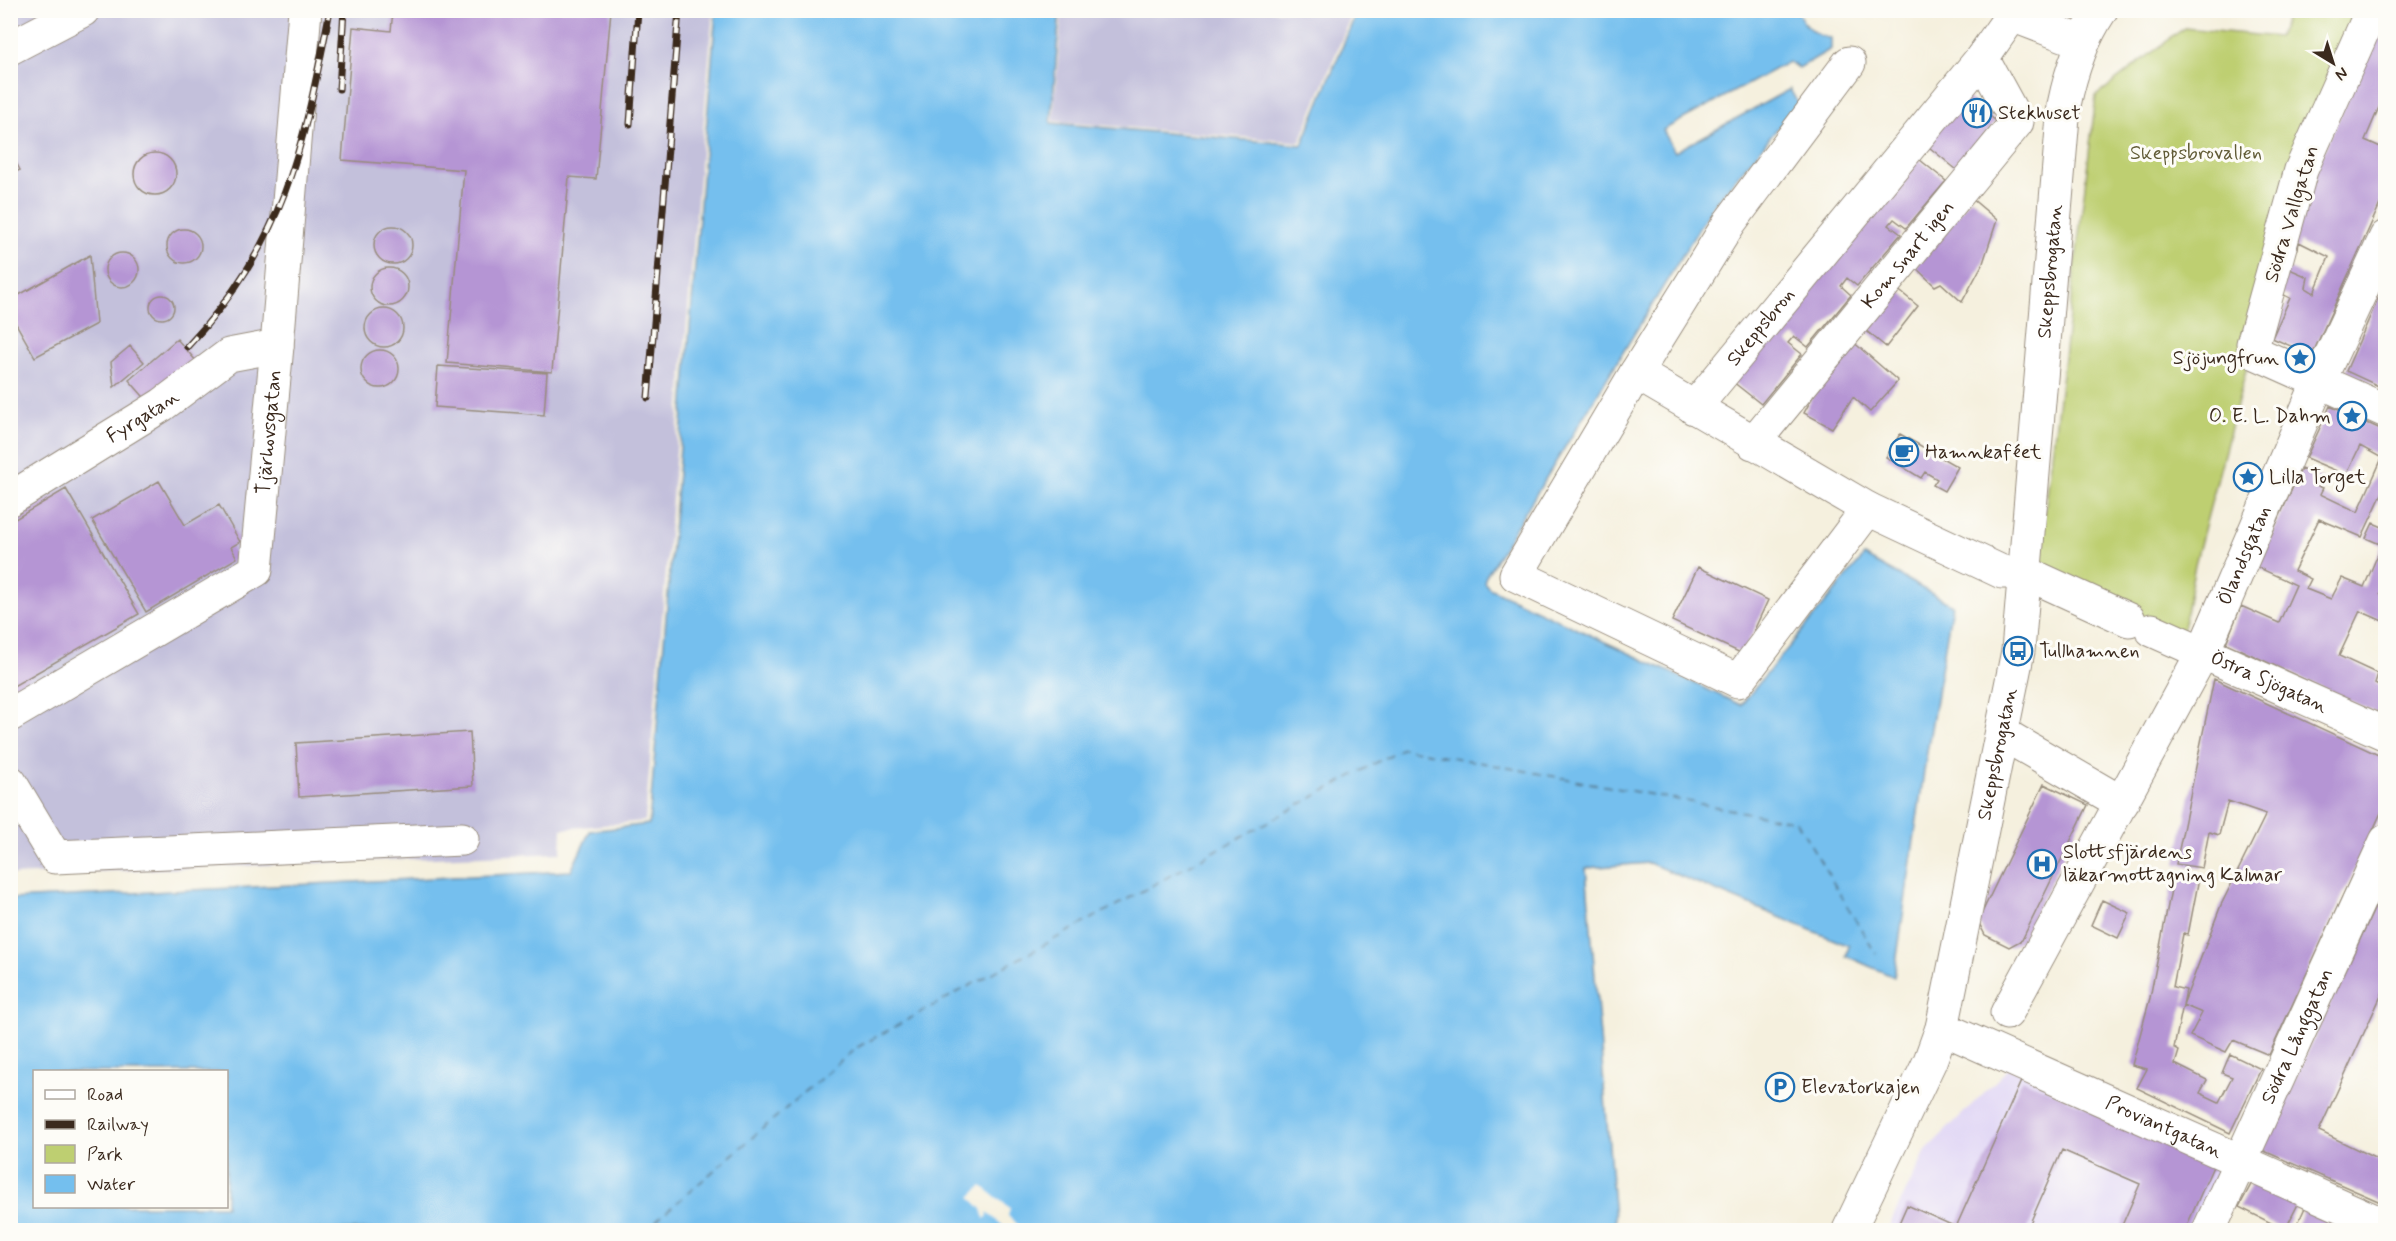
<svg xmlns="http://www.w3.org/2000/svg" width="2396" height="1241" font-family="Mynerve,sans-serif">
	<rect width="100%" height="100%" fill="#fdfcf7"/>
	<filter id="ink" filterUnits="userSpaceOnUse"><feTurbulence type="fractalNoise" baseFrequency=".0167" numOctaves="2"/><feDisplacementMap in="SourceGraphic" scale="12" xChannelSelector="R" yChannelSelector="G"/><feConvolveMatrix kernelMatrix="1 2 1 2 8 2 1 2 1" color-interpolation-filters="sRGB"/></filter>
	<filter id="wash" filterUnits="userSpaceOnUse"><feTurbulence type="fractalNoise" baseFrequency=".008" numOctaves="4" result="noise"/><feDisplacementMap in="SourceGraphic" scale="24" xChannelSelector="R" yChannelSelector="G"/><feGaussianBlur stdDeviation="1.35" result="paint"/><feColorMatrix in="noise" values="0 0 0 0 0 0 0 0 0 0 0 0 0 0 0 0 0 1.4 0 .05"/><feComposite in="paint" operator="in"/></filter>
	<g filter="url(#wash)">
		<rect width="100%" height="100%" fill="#f5f0de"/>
		<path fill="#dfd4f5" d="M 2010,1067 L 2216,1157 L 2223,1172 L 2197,1230 L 1887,1230 L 1927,1149 Z"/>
		<path fill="#c3c0db" d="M 10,11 L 713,11 L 645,821 L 562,829 L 561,853 L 11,875 Z
			M 1062,11 L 1062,10 L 1353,11 L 1300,142 L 1053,121 Z"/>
		<path fill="#becf71" stroke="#7c7c48" stroke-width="1.5" d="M 2290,11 L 2372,11 L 2253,344 L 2195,564 L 2182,635 L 2038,569 L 2096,96 L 2184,28 L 2278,37 Z"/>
		<path fill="#74bfee" stroke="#587486" stroke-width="1.5" fill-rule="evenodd" d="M 716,11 L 1060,11 L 1051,123 L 1302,145 L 1357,11 L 1797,11 C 1804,25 1814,37 1831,38 L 1831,49 L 1799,68 L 1788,62 L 1663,130 L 1675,152 L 1790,89 L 1798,104 L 1712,207 L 1486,576 L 1484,582 L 1489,588 L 1741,705 L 1864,556 L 1952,605 L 1926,758 L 1894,977 L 1846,956 L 1849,946 L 1649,863 L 1586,868 L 1616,1230 L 11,1230 L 11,899 L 571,871 L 590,831 L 649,824 ZM 34,1072 L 226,1072 L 226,1206 L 34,1206 Z"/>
		<path fill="#f5f0de" d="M 982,1186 L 1010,1208 L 1008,1216 L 1024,1230 L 1008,1230 L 987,1212 L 988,1216 L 984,1219 L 982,1209 L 970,1197 Z"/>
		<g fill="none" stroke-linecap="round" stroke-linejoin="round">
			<path stroke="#4f5e67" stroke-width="1.5" stroke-dasharray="8 6" stroke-linecap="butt" d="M 645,1230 L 856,1048 L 1403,748 L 1797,822 L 1876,954"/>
		</g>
		<g id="blocks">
			<path fill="#b595d4" d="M 393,10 L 611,10 L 596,179 L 569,177 L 552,372 L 447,363 L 464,170 L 342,160 L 353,27 L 391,31 Z
				M 2385,15 L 2385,93 L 2365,140 L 2385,149 L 2385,193 L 2312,355 L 2272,338 L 2290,298 L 2280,293 L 2285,267 L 2308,277 L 2306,288 L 2314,293 L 2329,257 L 2299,242 L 2298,249 L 2289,248 L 2298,209 Z
				M 1964,95 L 1996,121 L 1957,170 L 1924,143 Z
				M 10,151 L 20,170 L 10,174 Z
				M134 174a21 21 0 1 1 42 0a21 21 0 1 1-42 0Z
				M 1914,155 L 1946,181 L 1906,228 L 1894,219 L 1889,225 L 1901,234 L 1857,286 L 1847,278 L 1841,286 L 1851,295 L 1808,347 L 1794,336 L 1788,343 L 1802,354 L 1761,404 L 1728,378 Z
				M 1971,198 L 1997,220 L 1983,263 L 1962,302 L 1941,283 L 1935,286 L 1915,267 Z
				M374 245a19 19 0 1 1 38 0a19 19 0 1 1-38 0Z
				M167 246a17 17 0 1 1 34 0a17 17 0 1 1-34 0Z
				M105 270a17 17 0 1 1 34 0a17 17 0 1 1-34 0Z
				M 90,255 L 96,324 L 35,357 L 10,313 L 10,300 Z
				M370 287a19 19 0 1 1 38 0a19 19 0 1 1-38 0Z
				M 2385,283 L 2385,389 L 2346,371 Z
				M 1896,288 L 1918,306 L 1886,347 L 1864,329 Z
				M150 307a12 12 0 1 1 24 0a12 12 0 1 1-24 0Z
				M365 328a19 19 0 1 1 38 0a19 19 0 1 1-38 0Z
				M 177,339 L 197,362 L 149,403 L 129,380 Z
				M 1851,340 L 1898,381 L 1870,412 L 1853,397 L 1832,428 L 1804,413 L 1816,391 L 1838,366 L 1833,361 Z
				M 130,346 L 144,362 L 114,387 L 111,362 Z
				M361 369a19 19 0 1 1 38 0a19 19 0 1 1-38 0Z
				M 438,366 L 547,373 L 544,415 L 435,407 Z
				M 2330,406 L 2385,431 L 2385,487 L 2362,537 L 2319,519 L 2294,571 L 2311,579 L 2306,589 L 2331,599 L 2342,578 L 2364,587 L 2382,545 L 2366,538 L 2373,523 L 2385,528 L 2385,582 L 2380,594 L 2385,597 L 2385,622 L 2360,611 L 2339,656 L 2378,674 L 2375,683 L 2385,688 L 2385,717 L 2226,643 L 2241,606 L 2279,623 L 2296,585 L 2257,567 L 2301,469 L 2322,479 L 2318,486 L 2323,488 L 2320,494 L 2358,512 L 2382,458 L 2360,446 L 2346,475 L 2306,458 Z
				M 1900,434 L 1958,467 L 1944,491 L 1933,485 L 1937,479 L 1925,472 L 1921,478 L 1886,457 Z
				M 159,481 L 185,525 L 219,505 L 240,542 L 231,547 L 237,558 L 146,612 L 92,520 Z
				M 66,489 L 139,614 L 10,688 L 10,522 Z
				M 1698,567 L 1768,600 L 1743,654 L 1672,621 Z
				M 2214,679 L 2385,758 L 2385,804 L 2269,1055 L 2233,1040 L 2226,1052 L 2190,1036 L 2202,1013 L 2183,1005 L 2174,1048 L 2179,1051 L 2175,1064 L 2207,1080 L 2200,1093 L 2219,1102 L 2232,1077 L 2222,1073 L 2230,1054 L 2261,1069 L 2230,1133 L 2137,1088 L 2147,1069 L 2132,1065 L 2150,998 L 2174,874 L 2199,878 L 2188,935 L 2183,934 L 2173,987 L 2186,990 L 2183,1005 L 2221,905 L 2266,814 L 2228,801 L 2219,835 L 2209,832 L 2202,868 L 2176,864 Z
				M 470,732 L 473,786 L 299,797 L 296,743 Z
				M 2044,784 L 2088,805 L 2022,940 L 2009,947 L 1985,935 L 1978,921 Z
				M 2385,886 L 2385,987 L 2319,1131 L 2385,1163 L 2385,1204 L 2262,1150 Z
				M 2102,900 L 2130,913 L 2118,938 L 2091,925 Z
				M 2022,1079 L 2214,1164 L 2185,1230 L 2120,1230 L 2140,1184 L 2062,1150 L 2027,1230 L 1896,1230 L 1907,1205 L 1956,1227 Z
				M 2253,1181 L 2299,1202 L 2285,1230 L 2239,1207 Z
				M 2307,1203 L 2367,1230 L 2295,1230 Z"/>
		</g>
	</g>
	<g filter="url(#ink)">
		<use href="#blocks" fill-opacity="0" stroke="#988d7e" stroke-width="1.5"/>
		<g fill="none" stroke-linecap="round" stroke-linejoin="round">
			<g stroke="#988d7e" stroke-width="35">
				<g id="minor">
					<path d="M 2008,10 L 2012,15 L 2082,42"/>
					<path d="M 2372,10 L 2301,170 L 2253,344 L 2258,354 L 2386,411"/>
					<path d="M 10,48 L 83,10"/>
					<path d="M 1849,63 L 1730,222 L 1636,373 L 1516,575 L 1738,681 L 1868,509"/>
					<path d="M 1636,373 L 1868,509 L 2002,572 L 2024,572 L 2129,620"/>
					<path id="s1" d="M 1694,408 L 1982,58 L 2012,15"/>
					<path id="s2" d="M 1753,443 L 2017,122 L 1982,58"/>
					<path id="s3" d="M 10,499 L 162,405 L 229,355 L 277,346"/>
					<path id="s4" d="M 2152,630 L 2386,734"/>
					<path id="s5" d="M 10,715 L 256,570 L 277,346 L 305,10"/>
					<path d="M 2003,734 L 2122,803"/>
					<path d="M 10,782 L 55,857 L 462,839"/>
					<path id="s6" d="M 2007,1013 L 2203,652 L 2319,381 L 2386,237"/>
					<path id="s7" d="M 1942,1028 L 2386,1226"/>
					<path id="s8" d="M 1849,1230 L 1930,1061 L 1942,1028 L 2018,651 L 2064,105 C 2071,71 2081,40 2101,10"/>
					<path id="s9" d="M 2209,1230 L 2386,841"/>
				</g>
			</g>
			<use href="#minor" stroke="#fff" stroke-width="33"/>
			<g stroke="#3b2a1e" stroke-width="7">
				<path id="rail" d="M 339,89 L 344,10
					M 630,124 L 638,10
					M 187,347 C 286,241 303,147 330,10
					M 648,398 L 679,10"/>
			</g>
			<use href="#rail" stroke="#fdfcf7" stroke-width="4.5" stroke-dasharray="14" stroke-linecap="butt"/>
		</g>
	</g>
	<defs>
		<g id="restaurant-ring" transform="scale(1.5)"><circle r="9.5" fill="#fdfcf7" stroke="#1f6fb2" stroke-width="1.5"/><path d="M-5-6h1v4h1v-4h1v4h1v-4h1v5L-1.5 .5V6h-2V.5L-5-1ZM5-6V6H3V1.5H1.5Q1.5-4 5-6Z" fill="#1f6fb2"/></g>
		<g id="sight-ring" transform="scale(1.5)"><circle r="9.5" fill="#fdfcf7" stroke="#1f6fb2" stroke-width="1.5"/><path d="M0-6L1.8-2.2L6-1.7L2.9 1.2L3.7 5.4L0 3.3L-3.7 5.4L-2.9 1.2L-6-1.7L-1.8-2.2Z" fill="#1f6fb2"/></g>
		<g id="cafe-ring" transform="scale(1.5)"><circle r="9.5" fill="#fdfcf7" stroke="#1f6fb2" stroke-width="1.5"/><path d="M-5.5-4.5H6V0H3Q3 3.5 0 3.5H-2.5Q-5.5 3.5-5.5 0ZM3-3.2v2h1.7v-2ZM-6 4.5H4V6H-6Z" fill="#1f6fb2"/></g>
		<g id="bus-ring" transform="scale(1.5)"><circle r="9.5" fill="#fdfcf7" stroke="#1f6fb2" stroke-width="1.5"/><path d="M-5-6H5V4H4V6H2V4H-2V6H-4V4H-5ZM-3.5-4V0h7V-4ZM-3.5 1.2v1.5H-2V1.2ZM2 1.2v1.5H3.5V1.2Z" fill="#1f6fb2"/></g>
		<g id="hospital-ring" transform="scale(1.5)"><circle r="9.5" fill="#fdfcf7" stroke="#1f6fb2" stroke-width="1.5"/><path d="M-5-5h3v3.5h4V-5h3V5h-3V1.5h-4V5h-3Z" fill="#1f6fb2"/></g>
		<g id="parking-ring" transform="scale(1.5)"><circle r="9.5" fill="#fdfcf7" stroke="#1f6fb2" stroke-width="1.5"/><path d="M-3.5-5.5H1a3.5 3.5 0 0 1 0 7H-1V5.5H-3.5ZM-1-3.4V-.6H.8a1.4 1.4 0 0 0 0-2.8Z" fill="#1f6fb2"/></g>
	</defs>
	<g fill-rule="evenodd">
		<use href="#restaurant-ring" x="1977" y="113"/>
		<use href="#sight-ring" x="2300" y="358"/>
		<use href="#sight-ring" x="2352" y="416"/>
		<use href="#cafe-ring" x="1904" y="452"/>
		<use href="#sight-ring" x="2248" y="477"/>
		<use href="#bus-ring" x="2018" y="651"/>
		<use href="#hospital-ring" x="2042" y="864"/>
		<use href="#parking-ring" x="1780" y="1087"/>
	</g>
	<g text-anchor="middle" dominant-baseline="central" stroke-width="6" stroke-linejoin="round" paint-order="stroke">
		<g font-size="20" fill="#3b2a1e" stroke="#fdfcf7" text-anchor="start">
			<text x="1998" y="113">Stekhuset</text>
			<text x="2279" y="358" text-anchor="end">Sjöjungfrun</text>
			<text x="2331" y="416" text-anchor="end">O. E. L. Dahm</text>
			<text x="1925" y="452">Hamnkaféet</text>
			<text x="2269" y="477">Lilla Torget</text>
			<text x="2039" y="651">Tullhamnen</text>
			<text x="2063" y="852">Slottsfjärdens<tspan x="2063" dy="23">läkarmottagning Kalmar</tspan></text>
			<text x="1801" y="1087">Elevatorkajen</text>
		</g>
		<g font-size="20" fill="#625c37" stroke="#fdfcf7">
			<text x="2196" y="153">Skeppsbrovallen</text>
		</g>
		<g font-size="20" fill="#3b2a1e" stroke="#fdfcf7">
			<text transform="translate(2292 214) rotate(-73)">Södra Vallgatan</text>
			<text stroke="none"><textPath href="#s2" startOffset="244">Kom snart igen</textPath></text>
			<text stroke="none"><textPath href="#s8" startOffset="988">Skeppsbrogatan</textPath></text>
			<text stroke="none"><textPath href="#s1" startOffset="105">Skeppsbron</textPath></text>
			<text stroke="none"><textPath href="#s3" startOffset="156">Fyrgatan</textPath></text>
			<text stroke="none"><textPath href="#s5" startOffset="424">Tjärhovsgatan</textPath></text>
			<text stroke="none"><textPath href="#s6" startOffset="516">Ölandsgatan</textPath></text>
			<text stroke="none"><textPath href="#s4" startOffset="128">Östra Sjögatan</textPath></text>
			<text stroke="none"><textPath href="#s8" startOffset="502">Skeppsbrogatan</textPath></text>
			<text stroke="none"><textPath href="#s9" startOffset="213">Södra Långgatan</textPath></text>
			<text stroke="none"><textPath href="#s7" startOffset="243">Proviantgatan</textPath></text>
		</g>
	</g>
	<rect width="2396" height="1241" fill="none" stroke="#fdfcf7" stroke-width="36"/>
	<rect x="33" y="1070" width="195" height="138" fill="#fdfcf7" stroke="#afa8a0" stroke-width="1.5"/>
	<rect x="45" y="1090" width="30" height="9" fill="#ffffff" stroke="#afa8a0" stroke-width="1.5"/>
	<text x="87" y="1100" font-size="18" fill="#3b2a1e">Road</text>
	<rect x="45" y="1120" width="30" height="9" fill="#3b2a1e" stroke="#afa8a0" stroke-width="1.5"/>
	<text x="87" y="1130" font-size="18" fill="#3b2a1e">Railway</text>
	<rect x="45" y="1145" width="30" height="18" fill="#becf71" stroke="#afa8a0" stroke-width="1.5"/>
	<text x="87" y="1160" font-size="18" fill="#3b2a1e">Park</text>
	<rect x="45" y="1175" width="30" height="18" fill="#74bfee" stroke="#afa8a0" stroke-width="1.5"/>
	<text x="87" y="1190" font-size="18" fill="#3b2a1e">Water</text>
	<g transform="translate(2333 63) rotate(142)" stroke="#fdfcf7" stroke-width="4.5" paint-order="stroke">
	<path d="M0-4.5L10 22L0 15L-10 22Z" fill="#3b2a1e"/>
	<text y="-9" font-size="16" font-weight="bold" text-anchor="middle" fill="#3b2a1e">N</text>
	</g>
</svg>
